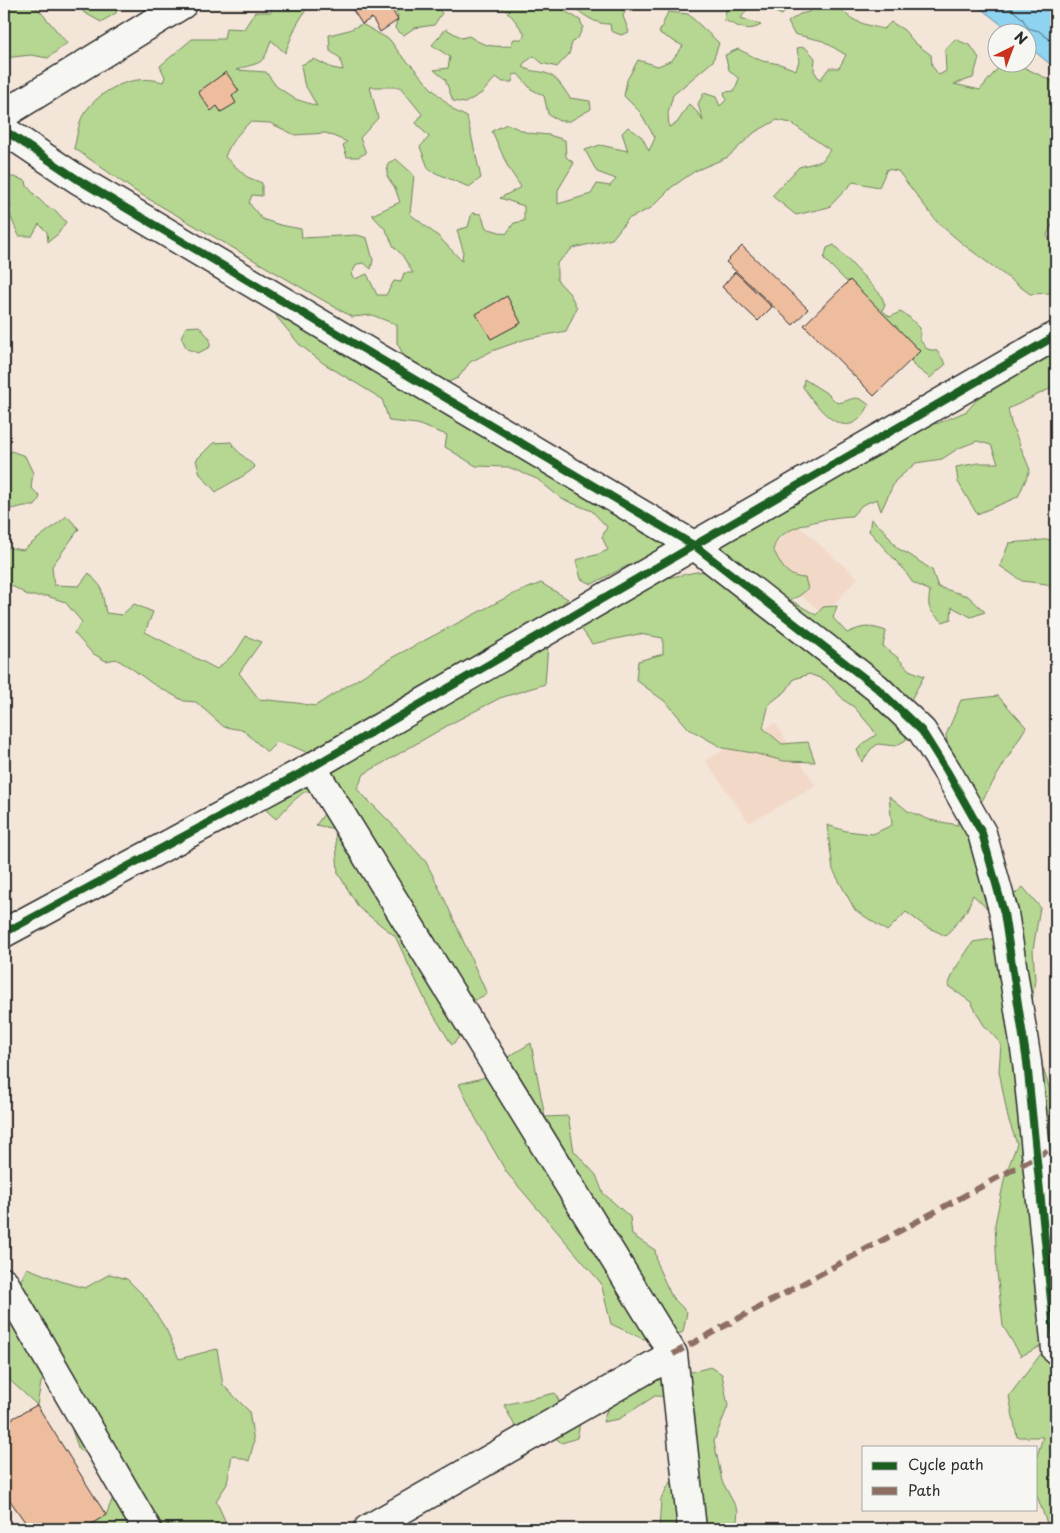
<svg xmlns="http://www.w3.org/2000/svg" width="1060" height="1533" font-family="'Playpen Sans',sans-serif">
	<rect width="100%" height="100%" fill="#f4e5d9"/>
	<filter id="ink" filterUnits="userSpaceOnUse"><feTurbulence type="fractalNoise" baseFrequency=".02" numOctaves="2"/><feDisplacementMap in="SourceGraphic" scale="10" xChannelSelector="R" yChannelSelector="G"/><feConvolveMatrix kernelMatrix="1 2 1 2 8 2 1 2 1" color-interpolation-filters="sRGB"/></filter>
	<g filter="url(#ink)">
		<path fill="#f2d9c7" d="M 795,523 L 858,578 L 824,615 L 761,561 Z
			M 775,723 L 816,786 L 749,823 L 705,760 Z"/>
		<path fill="#b5d791" stroke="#70815e" d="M 4,4 L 34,4 L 67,43 L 48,58 L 31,55 L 4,58 Z
			M 86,4 L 119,4 L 116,13 L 101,22 L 83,12 Z
			M 274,4 L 336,4 L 307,8 L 296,26 L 285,53 L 271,40 C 263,68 260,61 236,70 L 266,72 L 276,86 L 295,99 L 317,106 L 304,83 L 301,65 L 314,59 L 332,68 L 343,70 L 340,58 L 330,51 L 329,35 L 349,30 L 362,24 L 390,40 L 400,54 L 413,67 L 430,87 L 455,111 L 467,117 L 481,178 L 469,187 L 429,170 L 420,147 L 429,137 L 416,123 L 422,114 L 400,87 L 370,87 L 378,118 L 360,138 L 366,153 L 358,157 L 347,157 L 343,145 L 347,142 L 326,133 L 295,135 L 270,123 L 250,122 C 239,133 230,142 225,157 L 247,177 L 262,183 L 262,196 L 252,195 L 249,203 L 262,219 L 280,225 L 301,229 L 302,238 L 357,235 L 367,238 L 373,260 L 371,269 L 364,263 L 357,264 L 351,275 L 355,279 L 367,274 L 377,295 L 386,295 L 394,281 L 401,282 L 404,273 L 413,273 L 402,255 L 394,247 L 386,230 L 372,215 L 400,202 L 395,188 L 387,176 L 388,163 L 396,159 L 414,175 L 410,214 L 438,236 L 462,261 L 463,250 L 457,230 L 468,227 L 472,213 L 481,214 L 486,228 L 506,234 L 514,223 L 524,221 L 524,206 L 500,198 L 521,187 L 508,167 L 492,131 L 507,124 L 528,133 L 549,135 L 565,140 L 566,157 L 574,163 L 558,190 L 558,204 L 591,194 L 597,184 L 610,186 L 616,179 L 597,172 L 585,150 L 600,145 L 628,151 L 622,133 L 628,127 L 642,137 L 649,151 L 655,138 L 640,112 L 624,96 L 627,80 L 638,60 L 658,66 L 672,60 L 683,46 L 659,33 L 668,12 L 688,14 L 719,43 L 713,61 L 673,95 L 668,113 L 669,127 L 677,123 L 689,104 L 698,113 L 703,121 L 698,104 L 704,93 L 716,97 L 720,106 L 726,100 L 724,92 L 734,91 L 739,79 L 729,70 L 725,55 L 738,49 L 762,61 L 780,64 L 796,70 L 799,61 L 797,48 L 805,47 L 815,58 L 814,71 L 820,80 L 829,68 L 839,68 L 846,55 L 823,41 L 794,34 L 788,22 L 800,14 L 809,12 L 813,4 L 839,4 C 847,22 867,25 884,29 L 891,22 L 904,30 L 915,43 L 931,55 L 932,66 L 939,75 L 946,71 L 945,50 L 955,39 L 971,46 L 979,58 L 973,78 L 954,84 L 980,90 L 1003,62 L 1015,63 L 1056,83 L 1056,222 L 1052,225 L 1047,235 L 1056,251 L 1056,284 L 1052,293 L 1030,294 L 964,245 L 937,222 L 898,171 L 887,169 L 879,187 L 853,182 L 829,207 L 796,215 L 772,196 L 799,167 L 822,161 L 830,150 L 791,123 L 777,120 L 755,132 L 728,157 L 695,171 L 672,187 L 651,208 L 628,219 L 612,239 L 573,248 L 557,263 L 557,280 L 570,294 L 577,308 L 566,331 L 526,339 L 492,351 L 470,362 L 458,378 L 434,388 L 415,376 L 397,343 L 397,325 L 372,315 L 352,317 L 135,191 L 74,148 C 77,138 78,124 83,115 C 100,89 133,73 163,82 L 165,77 L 160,66 L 192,39 L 224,39 L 226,28 L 244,29 L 255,12 L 271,12 Z
			M 397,4 L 432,4 L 442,13 L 434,25 L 414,28 L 404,35 L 398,32 L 395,28 L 398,16 L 395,10 Z
			M 491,4 L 553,4 L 580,20 L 583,27 L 579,36 L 572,43 L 569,54 L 557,67 L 542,63 L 534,56 L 524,63 L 522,66 C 531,73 536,70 545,73 C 557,76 563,88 570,98 L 590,101 L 591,109 L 570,121 L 559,121 L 548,114 L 544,96 L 531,89 L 518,74 L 513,75 L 512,82 L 503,82 L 496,77 L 482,93 L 465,103 L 453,101 L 445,79 L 434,70 L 448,68 L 450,57 L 432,45 L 446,29 L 462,38 L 469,36 C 484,46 491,47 510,46 L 514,39 L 522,39 L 525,34 C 515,21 508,7 491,4 Z
			M 569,4 L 646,4 L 642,9 L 626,9 L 623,16 L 629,32 L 621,35 L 611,31 L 610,24 C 594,25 582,13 569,4 Z
			M 730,4 L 751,4 L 741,18 L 761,25 C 748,33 737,26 724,20 L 727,6 Z
			M 765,4 L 791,4 L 782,15 L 773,11 Z
			M 4,177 L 14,177 L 26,181 L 27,186 L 34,194 L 47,207 L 55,210 L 66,222 L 58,234 L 48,242 L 47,232 L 39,224 L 32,236 L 19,236 L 8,211 L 11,205 L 4,205 Z
			M 834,245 L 881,295 L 885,305 L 882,310 L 890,317 L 900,312 L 909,317 L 920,328 L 920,340 L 927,349 L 937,351 L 946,364 L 930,378 L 913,365 L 911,360 L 920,351 L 850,281 L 846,281 L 824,259 L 827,248 Z
			M 292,309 L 353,350 L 392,383 L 412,395 L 440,408 L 630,523 L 644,534 L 666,545 L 652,559 L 627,566 L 592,584 L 581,579 L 576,560 L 596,555 L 608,550 L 602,537 L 607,527 L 592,511 L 562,499 L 537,479 L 508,467 L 476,466 L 445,447 L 447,435 L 417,424 L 389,421 L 382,399 L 323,363 L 299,344 L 276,316 Z
			M 199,326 L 210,339 L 210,347 L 198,353 L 187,349 L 181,337 L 186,327 Z
			M 1056,353 L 1056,386 L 1008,409 L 1011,423 L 1030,470 L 1018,497 L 977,514 L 958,482 L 956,467 L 978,463 L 998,463 L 991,445 L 977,441 L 959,448 L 942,459 L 916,463 L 895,481 L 881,511 L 877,499 L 862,505 L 852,516 C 832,517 797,523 781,536 C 777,538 775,545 773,549 C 781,564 785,577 805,578 L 808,589 L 799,596 L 790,600 L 816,615 L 823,607 L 837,606 L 833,618 L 847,633 C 863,626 869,625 886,631 L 883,646 L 897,657 L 909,670 L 924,676 L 908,705 L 906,740 L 895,746 L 878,744 L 871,749 L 862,762 L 857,750 L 865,742 L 876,735 L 872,728 L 854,707 L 845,701 L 825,680 L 809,674 L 794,679 L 786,691 L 769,704 L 763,728 L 782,744 L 808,742 L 815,762 L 784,761 L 753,753 L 723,748 L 689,729 L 667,703 L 636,680 L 638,661 L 663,654 L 663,638 L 639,634 L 592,644 L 576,621 L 637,584 L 696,572 L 743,570 L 720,548 L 729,536 L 785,500 L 826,487 L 824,480 L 895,430 L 939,423 L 967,411 L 986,389 L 1038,357 Z
			M 804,379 L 828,394 L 837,403 C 853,401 854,392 869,405 C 848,448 819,410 803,387 Z
			M 231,442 C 237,453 247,458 255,467 C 245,477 228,483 216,492 L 200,474 L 196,460 L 213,443 Z
			M 11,451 L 25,456 L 33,473 L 31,487 L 40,497 L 35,506 L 24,506 L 12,509 L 4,505 L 4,459 Z
			M 67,516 L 79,529 L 52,566 L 54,585 L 79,586 L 89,573 L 101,587 L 106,613 L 122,615 L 134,604 L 153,612 L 145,632 L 217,669 L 236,652 L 246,636 L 261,642 L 239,673 L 259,699 L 297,703 L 315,706 L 393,657 L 511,595 L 541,583 L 568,599 L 531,631 L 548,645 L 545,684 L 500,698 L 452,723 L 364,774 L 357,789 L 391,823 L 426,862 L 444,898 L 487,994 L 471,1002 L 470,1025 L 452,1045 L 428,1006 L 395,936 L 359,908 L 338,873 L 335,829 L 316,825 L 324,814 L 339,816 L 322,791 L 304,792 L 292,802 L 276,819 L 266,810 L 276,795 L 315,756 L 292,746 L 277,742 L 267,752 L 243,730 L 224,727 L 196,702 L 184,701 L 153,684 L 131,668 L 116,659 L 106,661 L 92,653 L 74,633 L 82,622 L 65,602 L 47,596 L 29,596 L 4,581 L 4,547 L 23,550 Z
			M 871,519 L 884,530 L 897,548 L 910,555 L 932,570 L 938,587 L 968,596 L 985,612 L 971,617 L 952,607 L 951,619 L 943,622 C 929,610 927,610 930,591 L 912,582 L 904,570 L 869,531 Z
			M 1056,539 L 1056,594 L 1047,584 L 1022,581 L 1000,566 L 1009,543 Z
			M 998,696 L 1026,727 L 974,814 L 998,908 L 1023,887 L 1040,907 L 1033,950 L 1035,980 L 1029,1025 L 1052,1096 L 1049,1130 L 1056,1129 L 1056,1529 L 1049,1529 L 1036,1493 L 1036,1459 L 1043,1437 L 1017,1437 L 1009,1396 L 1050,1342 L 1021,1356 L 1003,1326 L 997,1272 L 995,1224 L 1005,1176 L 1017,1144 L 1008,1118 L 999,1071 L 1001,1044 L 983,1024 L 971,1002 L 948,986 L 955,969 L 973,942 L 1016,935 L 973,895 L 967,910 L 946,936 L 925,926 L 906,912 L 887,931 L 855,910 L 833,870 L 827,825 L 846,831 L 873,834 L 892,825 L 889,796 L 908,811 L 930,820 L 958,825 L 946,735 L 961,700 Z
			M 531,1043 L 545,1117 L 568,1116 L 574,1151 L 596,1175 L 603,1193 L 630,1217 L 632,1235 L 655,1250 L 658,1267 L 672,1297 L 687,1312 L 683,1332 L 671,1338 L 643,1339 L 611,1324 L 601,1283 L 507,1173 L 476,1119 L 459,1084 L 486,1077 L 508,1057 Z
			M 27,1268 L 63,1282 L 85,1288 L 110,1274 L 127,1279 L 146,1298 L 167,1331 L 179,1359 L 217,1349 L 223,1385 L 249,1411 L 254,1442 L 249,1461 L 232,1455 L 227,1484 L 216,1501 L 229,1529 L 170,1529 L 168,1523 L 166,1529 L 81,1529 L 106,1515 L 118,1485 L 114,1466 L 79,1450 L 72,1430 L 94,1419 L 84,1392 L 49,1340 L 47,1373 L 41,1383 L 37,1405 L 4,1375 L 4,1289 L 17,1288 Z
			M 711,1367 L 722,1374 L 728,1406 L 714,1441 L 722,1481 L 738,1511 L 736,1529 L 659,1529 L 661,1499 L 670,1482 L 687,1480 L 677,1397 L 655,1396 L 619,1419 L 603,1422 L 615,1385 L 626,1377 L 687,1373 Z
			M 555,1393 L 569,1421 L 580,1423 L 577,1438 L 562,1443 L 554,1437 L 518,1432 L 504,1405 Z"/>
		<path fill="#8ed3f0" stroke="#6690a1" d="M 975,4 L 1056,4 L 1056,69 L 1028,46 L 1028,32 L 1011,32 Z"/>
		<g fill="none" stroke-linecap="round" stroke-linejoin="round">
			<path stroke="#536e7a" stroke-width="1" d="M 1005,4 L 1022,18 L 1028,28 L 1039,31 L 1056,45"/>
		</g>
		<path fill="#eebd9e" stroke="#2b2b2b" d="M 349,4 L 394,4 L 390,6 L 398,20 L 380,32 L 372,18 L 362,24 Z
			M 226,72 L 239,91 L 232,96 L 236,103 L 221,112 L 217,106 L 211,111 L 198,92 Z
			M 742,246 L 808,309 L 793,325 L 726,262 Z
			M 735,272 L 772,307 L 758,321 L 722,287 Z
			M 850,280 L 920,351 L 874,396 L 804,325 Z
			M 507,296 L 521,323 L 491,339 L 476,314 Z
			M 37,1405 L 106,1515 L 83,1529 L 30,1529 L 4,1492 L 4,1423 Z"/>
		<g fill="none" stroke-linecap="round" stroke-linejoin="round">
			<g stroke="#2b2b2b" stroke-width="31">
				<path id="street" d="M 4,114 L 183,4
					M 4,130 L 77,179 L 695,546 L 877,688 L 922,731 L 947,771 L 982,833 L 1004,913 L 1027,1062 L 1056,1350
					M 312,767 L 673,1354 L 692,1529
					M 4,933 L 312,767 L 1050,339 L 1056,336
					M 4,1282 L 147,1529
					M 368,1529 L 673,1354"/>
			</g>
			<use href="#street" stroke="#f6f6f2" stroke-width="28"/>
			<path stroke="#8d6e63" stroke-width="6" stroke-dasharray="12 6" stroke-linecap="butt" d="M 673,1354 L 1056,1146"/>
			<g stroke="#f6f6f2" stroke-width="11">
				<path id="cycleway" d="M 4,130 L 77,179 L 695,546 L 877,688 L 922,731 L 947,771 L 982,833 L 1004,913 L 1027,1062 L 1056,1350
					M 4,933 L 312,767 L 1050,339 L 1056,336"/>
			</g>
			<use href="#cycleway" stroke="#1b5e20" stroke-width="8"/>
		</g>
	</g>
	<rect width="1060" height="1533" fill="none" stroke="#f6f6f2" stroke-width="20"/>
	<rect x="10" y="10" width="1040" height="1513" fill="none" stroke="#2b2b2b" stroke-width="2" filter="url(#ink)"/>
	<rect x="862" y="1446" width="175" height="65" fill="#f6f6f2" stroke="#a5a5a2"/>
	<rect x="872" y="1462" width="25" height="8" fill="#1b5e20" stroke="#a5a5a2"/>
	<text x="908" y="1470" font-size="15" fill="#2b2b2b">Cycle path</text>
	<rect x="872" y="1487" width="25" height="8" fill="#8d6e63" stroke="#a5a5a2"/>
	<text x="908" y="1496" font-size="15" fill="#2b2b2b">Path</text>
	<g transform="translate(1012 48) rotate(42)"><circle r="24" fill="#f6f6f2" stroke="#a5a5a2"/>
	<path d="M0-4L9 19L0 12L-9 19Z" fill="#c8321e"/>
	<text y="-8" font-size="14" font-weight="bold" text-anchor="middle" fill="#2b2b2b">N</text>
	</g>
</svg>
